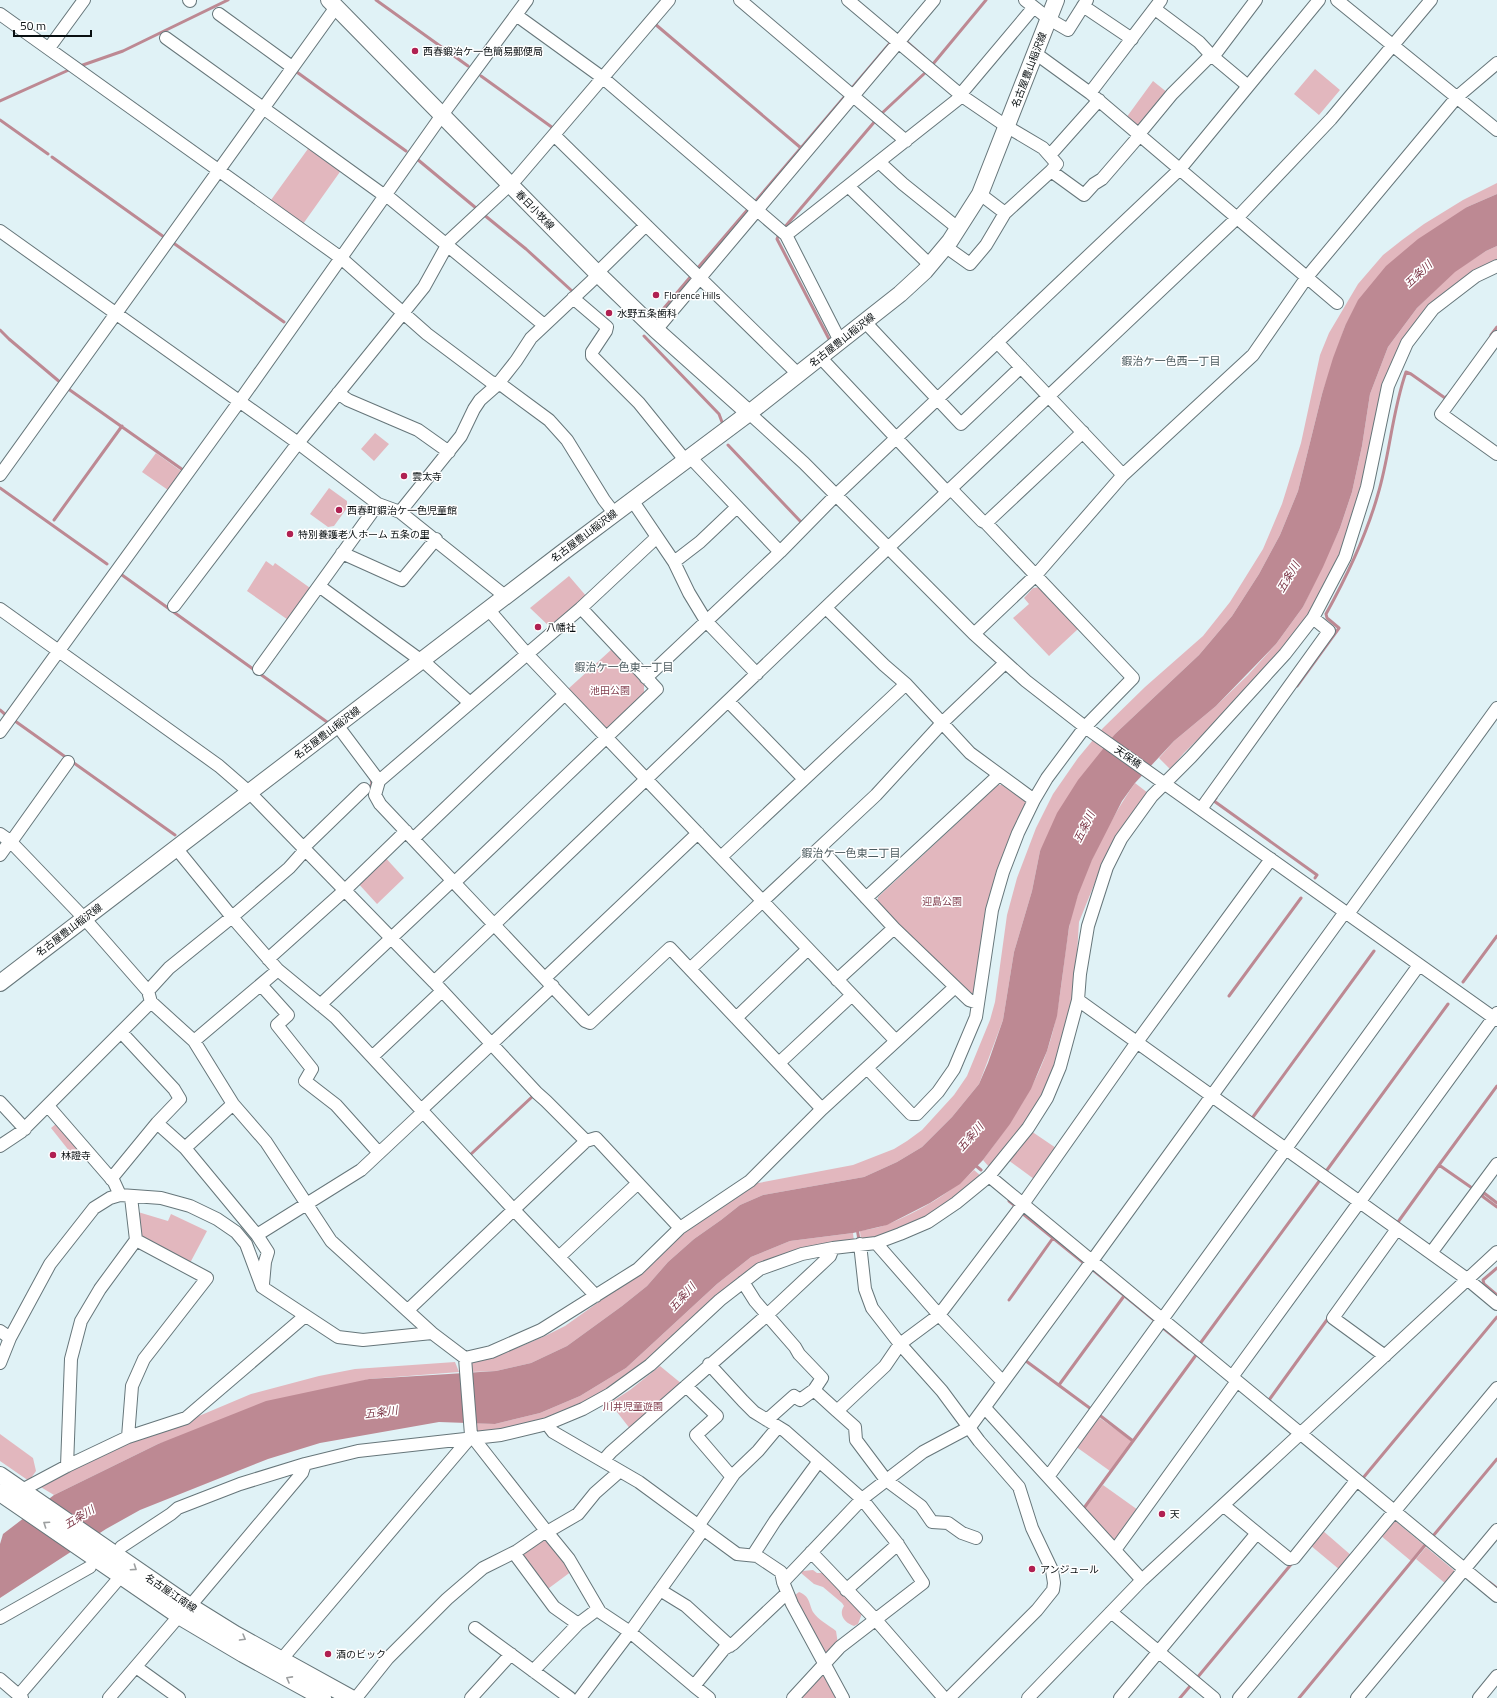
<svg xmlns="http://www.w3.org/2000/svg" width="1497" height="1698" font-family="'Titillium Web','Noto Sans JP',sans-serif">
	<rect width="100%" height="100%" fill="#e0f2f6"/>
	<path fill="#e2b7be" d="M 1315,69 L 1340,90 L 1319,115 L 1294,94 Z
		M 1153,81 L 1168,93 L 1139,129 L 1126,118 Z
		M 310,146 L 342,169 L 303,224 L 271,200 Z
		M 1497,183 L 1497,194 L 1467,207 L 1345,326 L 1322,394 L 1298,491 L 1280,535 L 1259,574 L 1232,616 L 1199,655 L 1115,734 L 1040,851 L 1032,891 L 1014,952 L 1003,1020 L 979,1084 L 952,1117 L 922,1147 L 897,1162 L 864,1177 L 763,1195 L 740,1205 L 721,1220 L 694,1239 L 668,1262 L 647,1286 L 622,1306 L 567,1346 L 531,1363 L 496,1371 L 471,1372 L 472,1361 L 500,1354 L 522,1346 L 545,1336 L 565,1326 L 642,1271 L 684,1229 L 753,1184 L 853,1165 L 894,1149 L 907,1141 L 922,1130 L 954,1095 L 967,1076 L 990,1020 L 995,1002 L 1007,915 L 1017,878 L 1036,828 L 1053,794 L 1078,758 L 1103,728 L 1145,687 L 1203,636 L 1230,602 L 1263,549 L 1282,504 L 1301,443 L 1320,355 L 1329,333 L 1358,284 L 1383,255 L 1402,240 L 1424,224 L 1463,200 Z
		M 1497,246 L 1497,262 L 1417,325 L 1374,441 L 1342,555 L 1315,610 L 1238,700 L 1184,753 L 1170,769 L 1159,758 L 1174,741 L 1216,706 L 1248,675 L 1276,644 L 1303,607 L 1340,528 L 1352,492 L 1362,446 L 1370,394 L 1388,347 L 1417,308 L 1455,271 L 1486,251 Z
		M 375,433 L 389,444 L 374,461 L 361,449 Z
		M 156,453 L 181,471 L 168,490 L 142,472 Z
		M 329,488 L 347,501 L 347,508 L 334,526 L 328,527 L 310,514 Z
		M 266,561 L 273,566 L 275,563 L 313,590 L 291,622 L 247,591 Z
		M 569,576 L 587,597 L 551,628 L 530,608 Z
		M 1040,587 L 1078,629 L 1049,656 L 1013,618 L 1029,604 L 1024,598 L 1033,588 Z
		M 612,649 L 644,683 L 644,697 L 606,730 L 567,690 Z
		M 1135,783 L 1148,793 L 1119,831 L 1104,860 L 1079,922 L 1075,986 L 1057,1065 L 1030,1116 L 990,1168 L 983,1160 C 1008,1126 1033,1092 1047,1051 C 1061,1011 1062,969 1069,928 C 1077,883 1109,820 1135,783 Z
		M 998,785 L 1002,785 L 1026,802 L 1026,806 L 1015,826 L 977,992 L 969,995 L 898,925 L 877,902 L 878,897 Z
		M 383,855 L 404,878 L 377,904 L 356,881 Z
		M 57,1123 L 84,1156 L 78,1162 L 51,1128 Z
		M 1031,1131 L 1056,1148 L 1034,1179 L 1008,1160 Z
		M 974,1170 L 981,1176 L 926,1219 L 861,1242 L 860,1231 C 869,1229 879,1228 888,1224 C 918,1212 951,1193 974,1170 Z
		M 138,1212 L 168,1221 L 171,1214 L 207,1231 L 190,1263 L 142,1238 Z
		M 853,1233 L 854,1242 L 757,1267 L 648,1362 L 606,1392 L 549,1419 L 479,1434 L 474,1423 L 495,1424 L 540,1413 L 580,1396 L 626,1368 L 717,1284 L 751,1257 L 790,1241 Z
		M 455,1362 L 459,1372 L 369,1379 L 158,1444 L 54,1495 L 39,1486 L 126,1442 L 180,1424 L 251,1394 L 319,1376 L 355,1369 Z
		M 660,1366 L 682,1384 L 631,1430 L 610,1403 L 630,1390 Z
		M 1097,1416 L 1132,1441 L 1110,1471 L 1075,1446 Z
		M 0,1434 L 33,1458 L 36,1471 L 29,1481 L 0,1461 Z
		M 1103,1485 L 1138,1510 L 1115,1541 L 1112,1542 L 1084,1510 Z
		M 1393,1519 L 1424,1545 L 1411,1561 L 1380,1535 Z
		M 1322,1530 L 1352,1556 L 1340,1570 L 1310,1545 Z
		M 544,1536 L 572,1571 L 545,1591 L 519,1556 Z
		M 1426,1547 L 1456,1572 L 1446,1584 L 1416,1559 Z
		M 813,1570 L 817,1573 L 824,1573 L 863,1611 L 858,1624 L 854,1626 C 845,1623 838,1615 844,1606 L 842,1603 L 823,1587 L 814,1584 L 801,1573 L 803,1571 Z
		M 799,1592 C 810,1596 809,1604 813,1612 C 818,1620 829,1625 836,1631 L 838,1644 L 827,1652 L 825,1652 L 796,1599 L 795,1595 Z
		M 823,1668 L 839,1698 L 796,1698 Z"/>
	<path fill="#bd8993" d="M 1497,194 L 1497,246 L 1486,251 L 1455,272 L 1417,308 L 1388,347 L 1370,394 L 1362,446 L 1352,492 L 1340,528 L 1323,567 L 1303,607 L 1276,644 L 1216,706 L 1174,741 L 1135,783 L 1122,801 L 1092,860 L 1078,895 L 1069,927 L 1057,1016 L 1047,1051 L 1031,1089 L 1010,1124 L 983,1160 L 960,1184 L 930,1203 L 887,1225 L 853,1233 L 790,1241 L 751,1257 L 717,1284 L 626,1368 L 580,1396 L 540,1413 L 495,1424 L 439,1422 L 320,1443 L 268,1459 L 140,1510 L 106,1529 L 0,1598 L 0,1544 L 3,1534 L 54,1495 L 158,1444 L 266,1401 L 369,1379 L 496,1371 L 531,1363 L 567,1346 L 622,1306 L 647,1286 L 668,1262 L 694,1239 L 721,1220 L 740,1205 L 763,1195 L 864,1177 L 897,1162 L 922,1147 L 952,1117 L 979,1084 L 988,1063 L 1003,1020 L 1014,952 L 1032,891 L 1040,851 L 1057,813 L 1078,780 L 1115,734 L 1199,655 L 1232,616 L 1259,574 L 1280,535 L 1298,491 L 1322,394 L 1333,358 L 1345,326 L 1358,300 L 1386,266 L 1418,239 L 1467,207 Z"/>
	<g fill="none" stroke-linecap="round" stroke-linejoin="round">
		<path stroke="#bd8993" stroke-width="3" d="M 376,0 L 468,66
			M 655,24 L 801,148
			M 905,40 L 923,56
			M 933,64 L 986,0
			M 80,66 L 123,51 L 228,0
			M 294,70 L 406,151
			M 481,76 L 553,128
			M 851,89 L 891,42
			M 0,101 L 71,69
			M 880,115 L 926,72
			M 0,120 L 48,154
			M 52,157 L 164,237
			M 417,159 L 476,208
			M 754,203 L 846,95
			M 483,214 L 526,249 L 572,291
			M 784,228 L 876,120
			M 779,234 L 777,239 L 829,339
			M 172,242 L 284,322
			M 696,270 L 749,208
			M 659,314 L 692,275
			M 0,330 L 9,339 L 61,383
			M 1491,335 L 1497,327
			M 644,336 L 719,414 L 722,422
			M 67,388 L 183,470
			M 728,445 L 801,522
			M 0,488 L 107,564
			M 54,520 L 122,426
			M 122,575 L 327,722
			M 1297,686 L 1339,628 L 1327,618 L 1326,614 C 1347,576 1366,537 1378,494 C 1390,454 1392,412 1406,372 L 1411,374 L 1445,398 L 1447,396
			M 0,710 L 7,716
			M 15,721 L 175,835
			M 368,789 L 372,784 L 371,778
			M 1216,798 L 1214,801 L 1317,875 L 1315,878
			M 1463,982 L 1497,936
			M 1229,996 L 1301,898
			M 1253,1117 L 1374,951
			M 470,1155 L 533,1096
			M 975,1165 L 981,1170
			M 1327,1170 L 1448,1004
			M 1472,1188 L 1439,1165 L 1497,1086
			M 1482,1196 L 1484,1193 L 1497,1203
			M 1482,1196 L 1497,1207
			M 1009,1201 L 1014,1205
			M 1022,1213 L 1085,1264
			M 1398,1222 L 1439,1165
			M 857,1228 L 859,1240
			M 1497,1268 L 1483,1280 L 1484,1284 L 1497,1295
			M 1093,1270 L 1154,1320
			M 1009,1300 L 1053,1238
			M 1163,1328 L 1189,1349
			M 1199,1345 L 1320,1180
			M 1026,1361 L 1091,1409
			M 1059,1385 L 1124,1296
			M 1270,1401 L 1269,1400 L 1329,1317
			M 1098,1414 L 1133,1441
			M 1363,1478 L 1497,1317
			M 1084,1508 L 1196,1355
			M 1433,1536 L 1497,1459
			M 1489,1582 L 1497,1588
			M 1197,1678 L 1293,1562
			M 1180,1698 L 1191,1685
			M 1299,1698 L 1426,1544"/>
		<g stroke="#66767a" stroke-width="14">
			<path id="minor" d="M 189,0 L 190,1
				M 740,0 L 906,141
				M 848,0 L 962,96 L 1006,126 L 1043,148 L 1057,164 L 1051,171 L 1005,213 L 980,194
				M 1025,0 L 1049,19 L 1068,30 L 1087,0
				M 1337,0 L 1497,130
				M 1083,6 L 1132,39
				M 1155,9 L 1199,42 L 1211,55 L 1248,86
				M 0,14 L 341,258 L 427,334 L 491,382 L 503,386 L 549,420 L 567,440 L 604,500 L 614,513
				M 219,14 L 292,67
				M 516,15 L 603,78 L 786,235 L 840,341
				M 166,38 L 385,196
				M 49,48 L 84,0
				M 1035,53 L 1090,93 L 1337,303
				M 1213,57 L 1256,0
				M 1090,93 L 1161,0
				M 960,95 L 1034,7
				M 1139,134 L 1172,94 L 1211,55
				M 554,135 L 798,374
				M 1050,155 L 1099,100
				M 879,162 L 903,184 L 959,229
				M 1051,171 L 1084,195 L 1094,184 L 1102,179 L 1140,135
				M 848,186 L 930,265
				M 386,195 L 544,325
				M 0,231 L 298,443 L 378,504 L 400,512 L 505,596
				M 786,235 L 962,96
				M 946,247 L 970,264 L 986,245 L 1005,213
				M 597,273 L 646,225
				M 573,298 L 607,327 L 606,331 L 592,352 L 592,356 L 639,403 L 685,460
				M 865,322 L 961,424 L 1021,367
				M 656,330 L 934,0
				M 1497,337 L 1441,414 L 1497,454
				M 997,342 L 1123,475
				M 820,357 L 947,492
				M 338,393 L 348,400 L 418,430 L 449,452
				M 749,413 L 804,463 L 974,634 L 1026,681 L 1085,727 L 1497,1020
				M 690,457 L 780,552
				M 0,475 L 336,7
				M 951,489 L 982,521 L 986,523
				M 632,500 L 674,562 L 689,593 L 706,621 L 757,674
				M 400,512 L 461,436 L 474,409 L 480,400 L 497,385 L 516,361 L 531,338 L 598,275
				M 657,537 L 581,608 L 379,781 L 375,795 L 380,804 L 585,1021 L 590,1023 L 670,948 L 822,1109
				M 342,553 L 402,580 L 436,539
				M 674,562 L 700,542 L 737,507
				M 319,586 L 419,659 L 422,660 L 470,703
				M 174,606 L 298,443 L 424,287 L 450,240 L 517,178 L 669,0
				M 826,608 L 884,665 L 906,684 L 970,753 L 1034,800 L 1018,833 L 1003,872 L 992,910 L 976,1017 L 954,1069 L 938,1092 L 917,1114 L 911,1114 L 867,1068
				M 0,609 L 219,766 L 249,792 L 434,982 L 537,1093 L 546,1101 L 586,1141 L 408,1310
				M 488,609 L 527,654 L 565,694 L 896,1041
				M 974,634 L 1036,575 L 1123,475 L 1253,355 L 1307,277 L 1457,97 L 1497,63
				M 259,669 L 378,504
				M 646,678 L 780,552 L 836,495 L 1180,169 L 1319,0
				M 728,701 L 804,779
				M 337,725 L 379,781
				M 0,732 L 239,402 L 442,115 L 527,0
				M 1034,800 L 1047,778 L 1085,727 L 1133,678 L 986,523 L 1083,432
				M 1201,809 L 1329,631 L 1313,618
				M 0,834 L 10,841 L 84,918 L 148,991 L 151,1002 L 194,1041 L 233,1104 L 266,1142 L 331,1241 L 432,1333 L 465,1358 L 471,1435 L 547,1532 L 578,1514 L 595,1493 L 620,1471
				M 413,839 L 565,694
				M 11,842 L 68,762
				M 304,847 L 364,789
				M 176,848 L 232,917 L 278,970 L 335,1017 L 514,1210 L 596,1296
				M 820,848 L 894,928 L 969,1000 L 978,1003
				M 0,855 L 10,841
				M 721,857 L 906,684
				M 455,882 L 657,689 L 581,608
				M 866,898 L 999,775
				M 1348,914 L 1497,708
				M 268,959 L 345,890 L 406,831
				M 690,969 L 876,795 L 943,722 L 1005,663
				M 545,978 L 698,833
				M 837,980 L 894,928
				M 434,982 L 889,547 L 1237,218 L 1331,119 L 1431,0
				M 261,985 L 288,1015 L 277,1025 L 312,1069 L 305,1081 L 336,1105 L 379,1153
				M 148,991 L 169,968 L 232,917 L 289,868 L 306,849
				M 1078,1000 L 1467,1279 L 1497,1304
				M 320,1005 L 453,880
				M 736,1018 L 808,949
				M 194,1041 L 278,970
				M 372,1057 L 442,991
				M 779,1063 L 852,995
				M 0,1102 L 25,1129
				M 48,1106 L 114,1182 L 120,1195
				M 421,1110 L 553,986
				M 157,1123 L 185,1148 L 257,1235 L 268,1252 L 265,1262 L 263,1284
				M 586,1141 L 596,1138 L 680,1228
				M 0,1146 L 21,1132 L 151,1002
				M 185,1148 L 233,1104
				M 989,1176 L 1497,1596
				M 111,1179 L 157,1123 L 180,1099 L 174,1089 L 121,1032
				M 257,1235 L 361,1170 L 423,1112
				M 876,1243 L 939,1315 L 1003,1382
				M 860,1244 L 865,1289 L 872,1308 L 900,1344 L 942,1391 L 979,1441 L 1019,1487 L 1032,1528 L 1052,1570 L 1054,1583 L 1053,1590 L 1037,1610 L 949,1698
				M 1431,1253 L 1497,1164
				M 559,1257 L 638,1183
				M 743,1282 L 755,1301 L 795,1347 L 799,1354 L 822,1378 L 814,1390
				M 0,1331 L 10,1338
				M 1385,1356 L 1333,1318 L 1397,1229
				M 465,1358 L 491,1352 L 541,1330 L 638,1269 L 680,1228 L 750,1181 L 822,1109 L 955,987
				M 0,1363 L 10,1338 L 50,1264 L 94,1208 L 110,1198 L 120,1195 L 161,1198 L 190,1206 L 217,1219 L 236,1232 L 246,1244 L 262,1287 L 338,1337 L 363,1340 L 432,1333
				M 709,1364 L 743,1401 L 754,1412 L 785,1431 L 862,1499 L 897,1543 L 923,1583 L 840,1647 L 793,1698
				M 1232,1377 L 1497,1013
				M 686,1386 L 717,1416 L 696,1435 L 732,1477
				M 985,1408 L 1142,1580
				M 837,1411 L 855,1427 L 856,1440 L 886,1480 L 921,1506 L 932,1522 L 948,1523 L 962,1533 L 976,1538
				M 767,1420 L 794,1396 L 800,1400 L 814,1390 L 837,1411 L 885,1366 L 900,1344 L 939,1315 L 1023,1204 L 1137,1042 L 1271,859
				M 547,1424 L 553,1432 L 639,1482 L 737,1554 L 757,1556 L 781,1572 L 783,1582 L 792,1604 L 843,1698
				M 128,1437 L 186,1418 L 305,1316
				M 603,1461 L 611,1452 L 767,1315 L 830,1256 L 833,1248
				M 67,1466 L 71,1359 L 81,1321 L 100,1289 L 136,1240 L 131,1197
				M 1048,1477 L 1419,965
				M 22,1490 L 67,1466 L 128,1437 L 132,1386 L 144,1359 L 207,1278 L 136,1240
				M 698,1526 L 734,1474 L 758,1451 L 778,1427
				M 547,1532 L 569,1559 L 600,1612 L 630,1632 L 694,1686 L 724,1649 L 733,1644 L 787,1593
				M 1257,1533 L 1289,1559 L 1294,1558 L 1356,1481
				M 121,1547 L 171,1514 L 178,1508 L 240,1484 L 305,1464 L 358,1451 L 501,1435 L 547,1424 L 583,1409 L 610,1394 L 650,1365 L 720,1300 L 760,1269 L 802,1254 L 833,1248 L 876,1243 L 900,1234 L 928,1222 L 956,1203 L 989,1176 L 1028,1128 L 1047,1098 L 1060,1067 L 1078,1000 L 1080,974 L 1088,926 L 1107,867 L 1121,839 L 1152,796 L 1191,757 L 1285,654 L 1313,618 L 1345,557 L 1367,487 L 1388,386 L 1407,343 L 1433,309 L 1476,276 L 1497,266
				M 1115,1550 L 1237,1381
				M 811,1552 L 876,1620 L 944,1698
				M 514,1553 L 554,1607 L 578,1624
				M 753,1555 L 775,1521 L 819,1461
				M 783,1582 L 862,1499 L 923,1452 L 970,1427 L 1092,1261 L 1345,912
				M 660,1590 L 686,1606 L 730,1646
				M 846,1590 L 898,1544
				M 190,1606 L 302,1473 L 305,1464
				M 1111,1612 L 1214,1698
				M 0,1618 L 90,1567
				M 475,1628 L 570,1698
				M 281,1660 L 469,1439
				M 136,1667 L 179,1698
				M 533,1671 L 578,1624 L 598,1609
				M 0,1679 L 22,1698
				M 694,1686 L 709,1698
				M 19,1695 L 121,1576
				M 109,1698 L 179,1616
				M 356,1698 L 388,1658 L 447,1599 L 483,1568 L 517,1551 L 546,1531
				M 471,1698 L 511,1654
				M 580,1698 L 630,1632 L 703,1530
				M 1028,1698 L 1142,1580 L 1497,1252
				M 1120,1698 L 1257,1533 L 1223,1505
				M 1239,1698 L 1497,1388
				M 1357,1698 L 1497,1530
				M 1479,1698 L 1497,1676"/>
		</g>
		<g stroke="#66767a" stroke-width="18">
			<path id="major" d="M 329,0 L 597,273 L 656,330 L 749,413
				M 0,983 L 562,553 L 749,413 L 900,294 L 925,271 L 950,241 L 980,194 L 1056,0
				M 0,1475 L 190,1606 L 235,1634 L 351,1698
				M 0,1493 L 179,1616 L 243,1654 L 323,1698"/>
		</g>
		<use href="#minor" stroke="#fff" stroke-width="12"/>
		<use href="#major" stroke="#fff" stroke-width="16"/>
	</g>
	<defs><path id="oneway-chevron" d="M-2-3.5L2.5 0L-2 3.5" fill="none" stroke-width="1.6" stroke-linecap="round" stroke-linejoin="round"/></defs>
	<g stroke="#9d9fa0">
		<use href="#oneway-chevron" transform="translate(46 1524) rotate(-146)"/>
		<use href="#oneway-chevron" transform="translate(134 1568) rotate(34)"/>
		<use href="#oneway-chevron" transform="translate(243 1638) rotate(30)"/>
		<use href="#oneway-chevron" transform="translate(289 1679) rotate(-151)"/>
	</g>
	<g fill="#b02051" stroke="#fff" stroke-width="1.5">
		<circle cx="415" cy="51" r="4"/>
		<circle cx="656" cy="295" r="4"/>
		<circle cx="609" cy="313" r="4"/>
		<circle cx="404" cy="476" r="4"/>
		<circle cx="339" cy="510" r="4"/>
		<circle cx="290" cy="534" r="4"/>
		<circle cx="538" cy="627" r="4"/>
		<circle cx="53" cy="1155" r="4"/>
		<circle cx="1162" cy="1514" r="4"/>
		<circle cx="1032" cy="1569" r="4"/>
		<circle cx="328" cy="1654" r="4"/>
	</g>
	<g text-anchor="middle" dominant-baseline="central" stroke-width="3" stroke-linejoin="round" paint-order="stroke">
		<g font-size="10" fill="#090f11" stroke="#fff" text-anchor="start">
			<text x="423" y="51">西春鍛冶ケ一色簡易郵便局</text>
			<text x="664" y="295">Florence Hills</text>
			<text x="617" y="313">水野五条歯科</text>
			<text x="412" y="476">雲太寺</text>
			<text x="347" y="510">西春町鍜治ケ一色児童館</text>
			<text x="298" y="534">特別養護老人ホーム 五条の里</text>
			<text x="546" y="627">八幡社</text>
			<text x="61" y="1155">林證寺</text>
			<text x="1170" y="1514">天</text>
			<text x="1040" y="1569">アンジュール</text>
			<text x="336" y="1654">酒のビック</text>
		</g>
		<g font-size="10" fill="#090f11" stroke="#fff">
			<text transform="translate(1029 70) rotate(-69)">名古屋豊山稲沢線</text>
			<text transform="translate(535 210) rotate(46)">春日小牧線</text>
			<text transform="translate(842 340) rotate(-38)">名古屋豊山稲沢線</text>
			<text transform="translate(584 536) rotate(-37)">名古屋豊山稲沢線</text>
			<text transform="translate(327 733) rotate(-37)">名古屋豊山稲沢線</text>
			<text transform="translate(1128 757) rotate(35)">天保橋</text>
			<text transform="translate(69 930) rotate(-37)">名古屋豊山稲沢線</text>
			<text transform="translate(171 1593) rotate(34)">名古屋江南線</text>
		</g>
		<g font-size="10" fill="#803c4c" stroke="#fff">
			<text x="610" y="690">池田公園</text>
			<text x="942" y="901">迎島公園</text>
			<text x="633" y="1406">川井児童遊園</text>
		</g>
		<g font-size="11" font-style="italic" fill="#7e3a4a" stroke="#fff">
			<text transform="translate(1418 274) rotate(-43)">五条川</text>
			<text transform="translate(1288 577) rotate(-59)">五条川</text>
			<text transform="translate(1084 827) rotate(-64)">五条川</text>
			<text transform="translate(970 1137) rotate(-49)">五条川</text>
			<text transform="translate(682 1297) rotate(-48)">五条川</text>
			<text transform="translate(381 1412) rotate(-7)">五条川</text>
			<text transform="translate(79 1517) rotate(-31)">五条川</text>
		</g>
		<g font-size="11" fill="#4b5a5e" stroke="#fff">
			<text x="1171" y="361">鍜治ケ一色西一丁目</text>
			<text x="624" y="667">鍜治ケ一色東一丁目</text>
			<text x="851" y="853">鍜治ケ一色東二丁目</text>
		</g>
	</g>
	<path d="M14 30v6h77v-6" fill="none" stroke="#090f11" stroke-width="2"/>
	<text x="20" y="30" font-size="12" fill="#090f11" stroke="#ffffff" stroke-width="3" paint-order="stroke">50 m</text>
</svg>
